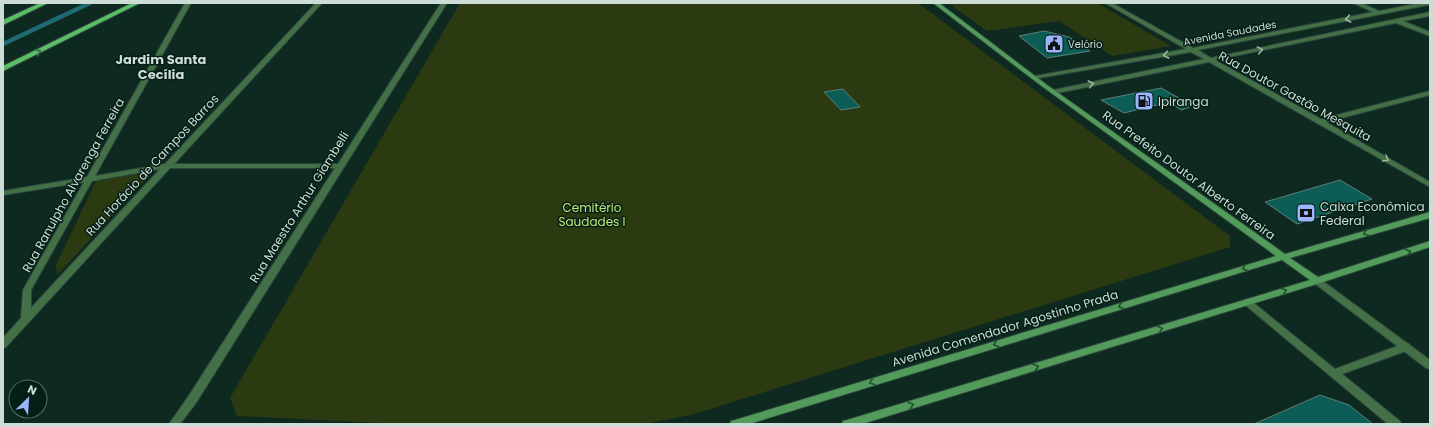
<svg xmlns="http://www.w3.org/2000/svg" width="1433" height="427" font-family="Poppins,sans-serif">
	<rect width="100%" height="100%" fill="#0e291f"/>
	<path fill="#2c3a11" d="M 460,3 L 918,3 L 1230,236 L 1230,247 L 691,415 L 644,424 L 402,424 L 237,416 L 230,398 Z
		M 948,3 L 1097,3 L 1171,46 L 1112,56 L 1059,21 L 987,31 Z
		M 154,171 L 57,275 L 56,265 L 96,181 Z"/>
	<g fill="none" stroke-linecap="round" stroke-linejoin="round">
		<path stroke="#1f6a73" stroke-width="4.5" d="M 3,44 L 90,3"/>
	</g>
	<path fill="#0d5d57" stroke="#5d7d7a" d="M 1044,31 L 1069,37 L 1090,51 L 1047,58 L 1019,36 Z
		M 1161,88 L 1193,106 L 1181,110 L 1169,102 L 1124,113 L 1101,100 Z
		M 843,89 L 860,107 L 841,110 L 824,92 Z
		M 1340,180 L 1372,199 L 1297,224 L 1265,202 Z
		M 1320,395 L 1349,405 L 1373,424 L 1254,424 Z"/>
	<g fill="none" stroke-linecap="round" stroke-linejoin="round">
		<g stroke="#2d463c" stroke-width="2">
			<path id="service" d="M 1247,299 L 1250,300 L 1335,369 L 1403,344 L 1406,343 L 1409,344 L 1411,347 L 1409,350 L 1342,374 L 1400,421 L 1401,424 L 1388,424 L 1244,304 L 1242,302 L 1244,300 Z"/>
		</g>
		<g stroke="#2d463c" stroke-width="2">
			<path id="minor" d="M 185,3 L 191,3 L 95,176 L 165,164 L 316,3 L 322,3 L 174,164 L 338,164 L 441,3 L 447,3 L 196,403 L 180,424 L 169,424 L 188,397 L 335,168 L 170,168 L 29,322 L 6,347 L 3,348 L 3,338 L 21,318 L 23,290 L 84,182 L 3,195 L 3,191 L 87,177 ZM 160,169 L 31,308 L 31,290 L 92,181 Z
				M 1105,3 L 1112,3 L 1193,48 L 1373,12 L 1353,3 L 1361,3 L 1379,11 L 1420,3 L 1430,3 L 1428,5 L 1198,50 L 1211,58 L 1430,12 L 1430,16 L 1403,21 L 1430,32 L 1430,36 L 1396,23 L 1215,60 L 1321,119 L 1430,91 L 1430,95 L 1326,122 L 1430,182 L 1430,187 L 1209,62 L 1053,94 L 1051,93 L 1051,91 L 1053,90 L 1204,59 L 1191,52 L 1033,79 L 1033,77 L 1035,76 L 1186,49 Z"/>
		</g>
		<g stroke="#2d463c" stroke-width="2">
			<path id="tertiary" d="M 1317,278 L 1320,279 L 1430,360 L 1430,369 L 1426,368 L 1314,283 L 1313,281 L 1314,279 Z"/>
		</g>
		<g stroke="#2d463c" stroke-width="2">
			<path id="secondary" d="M 933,3 L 939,3 L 1047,85 L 1285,254 L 1430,212 L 1430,218 L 1290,258 L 1318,277 L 1430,241 L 1430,247 L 1320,283 L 862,424 L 842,424 L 843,421 L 847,420 L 1310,280 L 1282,260 L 749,424 L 730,424 L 731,421 L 735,420 L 1276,256 L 1043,87 Z"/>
		</g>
		<g stroke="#2d463c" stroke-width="2">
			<path id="primary" d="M 40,3 L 48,3 L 3,25 L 3,20 Z
				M 132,3 L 140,3 L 3,71 L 3,66 Z"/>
		</g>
		<use href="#service" fill="#437047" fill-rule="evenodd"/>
		<use href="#minor" fill="#437047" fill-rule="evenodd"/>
		<use href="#tertiary" fill="#437047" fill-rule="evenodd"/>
		<use href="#secondary" fill="#529b5a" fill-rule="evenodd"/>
		<use href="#primary" fill="#5cbd67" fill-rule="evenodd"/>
	</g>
	<defs><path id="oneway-chevron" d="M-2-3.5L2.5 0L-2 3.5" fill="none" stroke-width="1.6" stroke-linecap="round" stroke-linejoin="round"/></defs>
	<g stroke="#9db7a4">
		<use href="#oneway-chevron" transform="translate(1348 19) rotate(169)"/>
		<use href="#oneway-chevron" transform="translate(1260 50) rotate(-12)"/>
		<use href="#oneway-chevron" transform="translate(1166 55) rotate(169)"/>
		<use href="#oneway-chevron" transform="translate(1091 84) rotate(-11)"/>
		<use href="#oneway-chevron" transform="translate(1386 159) rotate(30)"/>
	</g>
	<use stroke="#306e3e" href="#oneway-chevron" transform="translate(38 52) rotate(-26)"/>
	<g stroke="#245131">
		<use href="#oneway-chevron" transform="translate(1366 233) rotate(164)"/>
		<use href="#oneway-chevron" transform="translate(1408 252) rotate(-18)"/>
		<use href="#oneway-chevron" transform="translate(1245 268) rotate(163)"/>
		<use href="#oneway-chevron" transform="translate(1284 291) rotate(-17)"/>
		<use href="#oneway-chevron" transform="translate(1121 306) rotate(163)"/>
		<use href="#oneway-chevron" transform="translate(1160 329) rotate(-17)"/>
		<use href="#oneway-chevron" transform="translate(996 344) rotate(163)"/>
		<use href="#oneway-chevron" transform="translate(1036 367) rotate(-17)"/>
		<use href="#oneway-chevron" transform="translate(872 382) rotate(163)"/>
		<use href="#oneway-chevron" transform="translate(911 405) rotate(-17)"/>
	</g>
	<defs>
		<g id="civic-square" transform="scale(1)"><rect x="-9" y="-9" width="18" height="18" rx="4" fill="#9ab5fd" stroke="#051f16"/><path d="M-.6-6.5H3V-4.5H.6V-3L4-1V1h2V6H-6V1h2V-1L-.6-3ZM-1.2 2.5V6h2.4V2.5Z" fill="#111"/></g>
		<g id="fuel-square" transform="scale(1)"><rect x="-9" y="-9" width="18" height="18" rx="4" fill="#9ab5fd" stroke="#051f16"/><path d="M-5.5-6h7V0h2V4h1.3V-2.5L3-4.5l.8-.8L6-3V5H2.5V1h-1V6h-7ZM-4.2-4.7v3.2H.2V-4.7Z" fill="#111"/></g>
		<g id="bank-square" transform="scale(1)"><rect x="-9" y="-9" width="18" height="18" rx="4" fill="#9ab5fd" stroke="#051f16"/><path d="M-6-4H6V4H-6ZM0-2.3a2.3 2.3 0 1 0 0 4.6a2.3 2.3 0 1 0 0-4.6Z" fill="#111"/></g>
	</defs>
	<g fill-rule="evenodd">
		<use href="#civic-square" x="1054" y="44"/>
		<use href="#fuel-square" x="1144" y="101"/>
		<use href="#bank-square" x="1306" y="213"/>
	</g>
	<g text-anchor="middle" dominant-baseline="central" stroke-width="3" stroke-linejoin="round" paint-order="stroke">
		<g font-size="10" fill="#cdddd6" stroke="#051f16">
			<text transform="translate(1230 33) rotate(-11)">Avenida Saudades</text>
		</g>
		<g font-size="10" fill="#cdddd6" stroke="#051f16" text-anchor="start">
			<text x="1068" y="44">Velório</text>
		</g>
		<g font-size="12" fill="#cdddd6" stroke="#051f16">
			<text transform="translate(1295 96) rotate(29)">Rua Doutor Gastão Mesquita</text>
			<text transform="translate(152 165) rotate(-47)">Rua Horácio de Campos Barros</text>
			<text transform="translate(1189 175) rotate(36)">Rua Prefeito Doutor Alberto Ferreira</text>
			<text transform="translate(73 185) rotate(-61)">Rua Ranulpho Alvarenga Ferreira</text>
			<text transform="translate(299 207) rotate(-58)">Rua Maestro Arthur Giambelli</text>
			<text transform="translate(1005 328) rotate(-17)">Avenida Comendador Agostinho Prada</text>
		</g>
		<g font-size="12" fill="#cdddd6" stroke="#051f16" text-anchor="start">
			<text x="1158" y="101">Ipiranga</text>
			<text x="1320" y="206">Caixa Econômica<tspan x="1320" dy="14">Federal</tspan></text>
		</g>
		<g font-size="12" fill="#bfe876" stroke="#051f16">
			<text x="592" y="207">Cemitério<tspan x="592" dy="14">Saudades I</tspan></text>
		</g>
		<g font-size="13" font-weight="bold" fill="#cdddd6" stroke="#051f16">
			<text x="161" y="59">Jardim Santa<tspan x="161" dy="15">Cecília</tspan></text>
		</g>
	</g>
	<rect width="1433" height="427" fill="none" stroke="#cdddd6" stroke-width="8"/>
	<g transform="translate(28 399) rotate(25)"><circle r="19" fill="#051f16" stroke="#556b63"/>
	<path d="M0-3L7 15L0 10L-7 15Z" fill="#9ab5fd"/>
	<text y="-6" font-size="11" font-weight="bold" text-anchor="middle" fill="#cdddd6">N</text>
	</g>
</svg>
